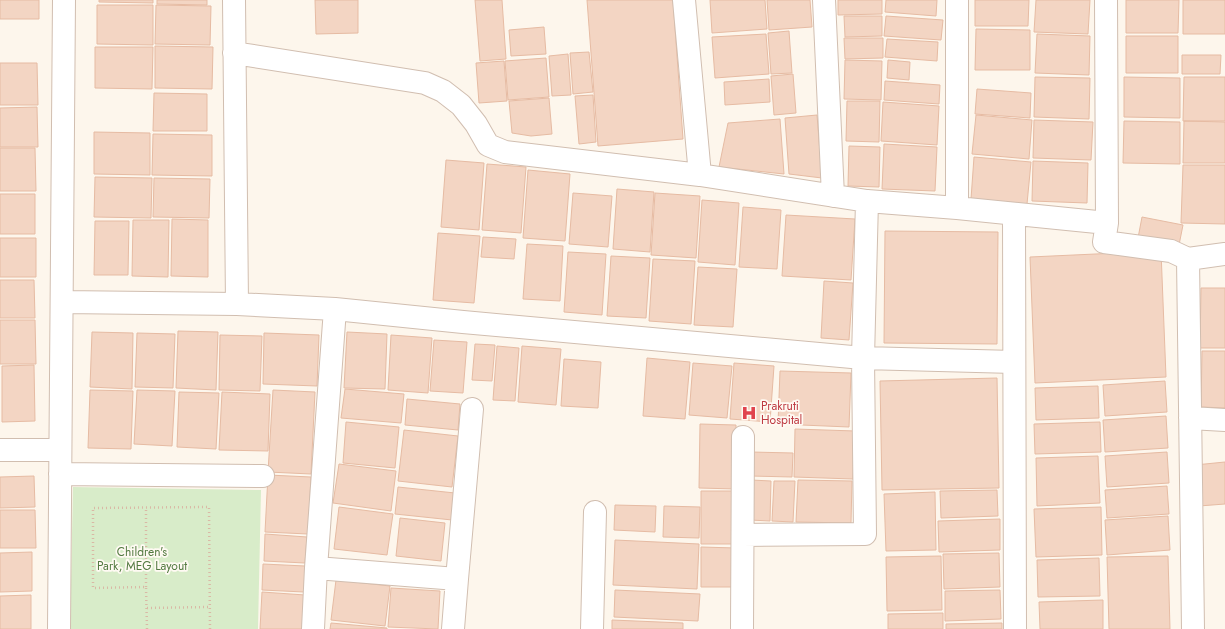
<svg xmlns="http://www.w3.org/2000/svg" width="1225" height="629" font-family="Jost,sans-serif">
	<rect width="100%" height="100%" fill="#fdf6ec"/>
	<path fill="#d8ecc9" d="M 73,487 L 261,490 L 258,629 L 70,629 Z"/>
	<path fill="#f3d5c3" stroke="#e6bba3" d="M 0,0 L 39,0 L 39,19 L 0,19 Z
		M 99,0 L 153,0 L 153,3 L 99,2 Z
		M 157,0 L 207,0 L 207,5 L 157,4 Z
		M 315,0 L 358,0 L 358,33 L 316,34 Z
		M 475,0 L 502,0 L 506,59 L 480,61 Z
		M 587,0 L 673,0 L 683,139 L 598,146 Z
		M 710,0 L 765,0 L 767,29 L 712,33 Z
		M 767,0 L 810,0 L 812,27 L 769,30 Z
		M 838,0 L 882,0 L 882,14 L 838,15 Z
		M 886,0 L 937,0 L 936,16 L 885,12 Z
		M 975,0 L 1029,0 L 1028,26 L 975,26 Z
		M 1036,0 L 1090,0 L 1088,34 L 1034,32 Z
		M 1126,0 L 1179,0 L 1178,33 L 1126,33 Z
		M 1183,0 L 1225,0 L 1225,34 L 1183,34 Z
		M 97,5 L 153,5 L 153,45 L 97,44 Z
		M 156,5 L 211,6 L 210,45 L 155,44 Z
		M 844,16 L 882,16 L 882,36 L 845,37 Z
		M 886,16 L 943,20 L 941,40 L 884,36 Z
		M 544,27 L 546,54 L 511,56 L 509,30 Z
		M 976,29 L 1030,30 L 1030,70 L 975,70 Z
		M 789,31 L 792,73 L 771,74 L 768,33 Z
		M 766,34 L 769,74 L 715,78 L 712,37 Z
		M 1037,34 L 1090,36 L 1089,75 L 1035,73 Z
		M 1126,36 L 1178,36 L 1178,73 L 1126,73 Z
		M 844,38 L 883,38 L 883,58 L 845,59 Z
		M 887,39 L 938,42 L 937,61 L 885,57 Z
		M 155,46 L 213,47 L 212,89 L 155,88 Z
		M 95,47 L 153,47 L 152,89 L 95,88 Z
		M 589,52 L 593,92 L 573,94 L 570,53 Z
		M 568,54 L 571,95 L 552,96 L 549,56 Z
		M 1182,55 L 1221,55 L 1220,74 L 1182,74 Z
		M 546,58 L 549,97 L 508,100 L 505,61 Z
		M 845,60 L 882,61 L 881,100 L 844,99 Z
		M 888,60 L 910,62 L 909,80 L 887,78 Z
		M 504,61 L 507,101 L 479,103 L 476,63 Z
		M 0,63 L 37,63 L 38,105 L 0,105 Z
		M 793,74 L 796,113 L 774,115 L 771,76 Z
		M 1035,77 L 1090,78 L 1089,119 L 1034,117 Z
		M 1124,77 L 1180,78 L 1180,118 L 1124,117 Z
		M 1184,77 L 1225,77 L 1225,121 L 1183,121 Z
		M 769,79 L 770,102 L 725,105 L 724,82 Z
		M 885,81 L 940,85 L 939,104 L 884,100 Z
		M 977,89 L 1031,93 L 1030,118 L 975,114 Z
		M 154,93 L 207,94 L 207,131 L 153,131 Z
		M 593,95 L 596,142 L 579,144 L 575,96 Z
		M 549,98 L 552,134 L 531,136 L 512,133 L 509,101 Z
		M 847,101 L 880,101 L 879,142 L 846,141 Z
		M 883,102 L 939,106 L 937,145 L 881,141 Z
		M 37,107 L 38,147 L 0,147 L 0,108 Z
		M 817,115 L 822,178 L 789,174 L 785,118 Z
		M 976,115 L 1032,120 L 1029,159 L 972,154 Z
		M 780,119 L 784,174 L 719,167 L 728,123 Z
		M 1034,120 L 1093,122 L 1091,160 L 1033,158 Z
		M 1124,121 L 1180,122 L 1180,164 L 1123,163 Z
		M 1184,121 L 1225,122 L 1225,163 L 1183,163 Z
		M 94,132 L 150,133 L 150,175 L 94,174 Z
		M 153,134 L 212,135 L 212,176 L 152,175 Z
		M 884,144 L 937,147 L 935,191 L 882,189 Z
		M 849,146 L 880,147 L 879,187 L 848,186 Z
		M 0,148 L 35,148 L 36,191 L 0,191 Z
		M 974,157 L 1031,162 L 1027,204 L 971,199 Z
		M 446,160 L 484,163 L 479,230 L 441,227 Z
		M 1033,161 L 1088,163 L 1087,203 L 1032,201 Z
		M 487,164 L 526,167 L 521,233 L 482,230 Z
		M 1183,165 L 1225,165 L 1225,224 L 1181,223 Z
		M 528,170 L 570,174 L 565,241 L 523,238 Z
		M 95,177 L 152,178 L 151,218 L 94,217 Z
		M 154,178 L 210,179 L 209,218 L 153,217 Z
		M 617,189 L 654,192 L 650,252 L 613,249 Z
		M 573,193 L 612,196 L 608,247 L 569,244 Z
		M 655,193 L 700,196 L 696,258 L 651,255 Z
		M 0,194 L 35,194 L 35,234 L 0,234 Z
		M 702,200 L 739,203 L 735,265 L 698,262 Z
		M 743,207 L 781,210 L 777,269 L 739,267 Z
		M 786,215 L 855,219 L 851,280 L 782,276 Z
		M 1142,217 L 1183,225 L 1179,245 L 1138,238 Z
		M 172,219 L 208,220 L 208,277 L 171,276 Z
		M 133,220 L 169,220 L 168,277 L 132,276 Z
		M 95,221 L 129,221 L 128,275 L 94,275 Z
		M 885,231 L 998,232 L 997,344 L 884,343 Z
		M 438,233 L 480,236 L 474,303 L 433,300 Z
		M 483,237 L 516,239 L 514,259 L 481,257 Z
		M 0,238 L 36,238 L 36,277 L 0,277 Z
		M 527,244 L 563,246 L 560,301 L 523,299 Z
		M 1161,251 L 1166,377 L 1035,383 L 1030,257 Z
		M 568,252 L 606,254 L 602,315 L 564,312 Z
		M 611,256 L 650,258 L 646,318 L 607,316 Z
		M 653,259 L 695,261 L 691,324 L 649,321 Z
		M 698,267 L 737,269 L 733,327 L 694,325 Z
		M 0,280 L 34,280 L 35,318 L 0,318 Z
		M 824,281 L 853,283 L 849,340 L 821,338 Z
		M 1201,288 L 1225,288 L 1225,348 L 1200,348 Z
		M 0,320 L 35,320 L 36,364 L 0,364 Z
		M 178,331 L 218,332 L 216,390 L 176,388 Z
		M 92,332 L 133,333 L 132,389 L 90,387 Z
		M 347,332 L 387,334 L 385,389 L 344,388 Z
		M 137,333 L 175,334 L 173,388 L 135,387 Z
		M 264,333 L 319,335 L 317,386 L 263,384 Z
		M 220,335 L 262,336 L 260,391 L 219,390 Z
		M 391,335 L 432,338 L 428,393 L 388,390 Z
		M 434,340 L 467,342 L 463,393 L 430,391 Z
		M 475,344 L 495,345 L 492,381 L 472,380 Z
		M 497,346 L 519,348 L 515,401 L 493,400 Z
		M 522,346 L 561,349 L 556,405 L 518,402 Z
		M 1202,351 L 1225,351 L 1225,408 L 1201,407 Z
		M 647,358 L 690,362 L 685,419 L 643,416 Z
		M 564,359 L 601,362 L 598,408 L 561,406 Z
		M 693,363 L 732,366 L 727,418 L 689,415 Z
		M 734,363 L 774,366 L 770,422 L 730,419 Z
		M 34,365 L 35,421 L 2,422 L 2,366 Z
		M 780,371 L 851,373 L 849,427 L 778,424 Z
		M 997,378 L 999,488 L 882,490 L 880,381 Z
		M 1165,381 L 1167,412 L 1105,416 L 1103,385 Z
		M 1098,386 L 1099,418 L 1036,420 L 1035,388 Z
		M 345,389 L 404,394 L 401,423 L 341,418 Z
		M 90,390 L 133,391 L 131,449 L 88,448 Z
		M 137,390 L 175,391 L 172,446 L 134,444 Z
		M 273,390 L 315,392 L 311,474 L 268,472 Z
		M 179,392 L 219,393 L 216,449 L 177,447 Z
		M 222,392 L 270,394 L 268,451 L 219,450 Z
		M 407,399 L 460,404 L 458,430 L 405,425 Z
		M 1166,416 L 1168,448 L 1105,452 L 1103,420 Z
		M 346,422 L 399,427 L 395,468 L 343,463 Z
		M 1100,422 L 1101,452 L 1035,454 L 1034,424 Z
		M 700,424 L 736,425 L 736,489 L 699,488 Z
		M 795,429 L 855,431 L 853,479 L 794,477 Z
		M 404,430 L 458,436 L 452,487 L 398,481 Z
		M 751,452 L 793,453 L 792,477 L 750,476 Z
		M 1167,452 L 1169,483 L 1107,487 L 1105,456 Z
		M 1098,456 L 1100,503 L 1037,506 L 1036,458 Z
		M 1225,462 L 1225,504 L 1199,506 L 1195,465 Z
		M 339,464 L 396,471 L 391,511 L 333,503 Z
		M 268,475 L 311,477 L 308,534 L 265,532 Z
		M 34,476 L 35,507 L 0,508 L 0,477 Z
		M 751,480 L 771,481 L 770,521 L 750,520 Z
		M 798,480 L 852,481 L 851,523 L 796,522 Z
		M 774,481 L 795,481 L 793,522 L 772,521 Z
		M 1167,486 L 1169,514 L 1107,518 L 1105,490 Z
		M 398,487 L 455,493 L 452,520 L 395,514 Z
		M 997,490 L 998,516 L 941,518 L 940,491 Z
		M 701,491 L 735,491 L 734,544 L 701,544 Z
		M 935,492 L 936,550 L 886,551 L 884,494 Z
		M 615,505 L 656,506 L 655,532 L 614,530 Z
		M 664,506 L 700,507 L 699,538 L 663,537 Z
		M 339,507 L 393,514 L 387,555 L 334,549 Z
		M 1101,507 L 1102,555 L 1036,557 L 1034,509 Z
		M 0,510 L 35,510 L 36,548 L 0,548 Z
		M 1168,516 L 1170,550 L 1107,555 L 1105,520 Z
		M 400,518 L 445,523 L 441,561 L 396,556 Z
		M 1000,519 L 1000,550 L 939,552 L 938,521 Z
		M 265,534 L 307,537 L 305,563 L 264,561 Z
		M 615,540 L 699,544 L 697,589 L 613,585 Z
		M 701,547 L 736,548 L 735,587 L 701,587 Z
		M 32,552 L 32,591 L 0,592 L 0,553 Z
		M 999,553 L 1000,587 L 944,589 L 943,554 Z
		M 941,556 L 942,610 L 887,611 L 886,557 Z
		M 1168,556 L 1170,629 L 1109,629 L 1107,557 Z
		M 1099,558 L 1100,596 L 1038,597 L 1037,560 Z
		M 263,564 L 305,566 L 304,592 L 262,590 Z
		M 336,580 L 390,586 L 385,626 L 331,620 Z
		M 391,588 L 440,591 L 438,629 L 388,627 Z
		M 615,590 L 700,594 L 698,621 L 614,617 Z
		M 1000,590 L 1001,619 L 945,621 L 945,591 Z
		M 262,592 L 305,595 L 303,629 L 260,629 Z
		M 31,595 L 31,629 L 0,629 L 0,596 Z
		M 1103,600 L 1103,629 L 1040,629 L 1039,602 Z
		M 943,613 L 943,629 L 888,629 L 888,614 Z
		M 612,620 L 683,623 L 683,629 L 612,629 Z
		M 331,623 L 387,628 L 387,629 L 330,629 Z
		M 1002,623 L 1002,629 L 946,629 L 946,624 Z"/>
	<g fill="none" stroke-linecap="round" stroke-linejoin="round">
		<g stroke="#d1beb0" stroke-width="24">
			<path id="minor" d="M 234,0 L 237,304
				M 684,0 L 700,175
				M 824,0 L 833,196
				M 1106,0 L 1107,223 L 1104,242 L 1171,251 L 1188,259
				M 234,53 L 425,83 L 443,91 L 461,105 L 476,124 L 488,145 L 505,152 L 700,175 L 867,201 L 957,208 L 1107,223
				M 957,208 L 957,0
				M 1014,214 L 1015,629
				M 62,302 L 237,304 L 335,309 L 463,322 L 863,358 L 1014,362
				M 1190,418 L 1225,420
				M 0,450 L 60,450
				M 60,474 L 263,476
				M 743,535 L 865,534 L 863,358 L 867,201
				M 316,568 L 457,579
				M 59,629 L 64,0
				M 313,629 L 316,568 L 335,309
				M 453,629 L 457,579 L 472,409
				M 592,629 L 595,512
				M 742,629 L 743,437
				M 1193,629 L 1188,259 L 1225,254"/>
		</g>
		<path stroke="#d9b8a5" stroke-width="2.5" stroke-dasharray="1 3" stroke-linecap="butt" d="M 146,587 L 146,507
			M 147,608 L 210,607
			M 147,629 L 146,587 L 93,588 L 93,508 L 209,507 L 210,629"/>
		<use href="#minor" stroke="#fff" stroke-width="22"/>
	</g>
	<defs>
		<g id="hospital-bare" transform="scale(1.2)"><path d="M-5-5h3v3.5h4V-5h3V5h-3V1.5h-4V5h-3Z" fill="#e0444e" stroke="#fffaf3" stroke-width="2.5" paint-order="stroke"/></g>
	</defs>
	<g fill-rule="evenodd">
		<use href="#hospital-bare" x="749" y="413"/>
	</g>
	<g text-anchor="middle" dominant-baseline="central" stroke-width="3.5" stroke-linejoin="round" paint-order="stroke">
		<g font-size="12" fill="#be3a42" stroke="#fffaf3" text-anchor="start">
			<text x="761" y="406">Prakruti<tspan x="761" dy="14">Hospital</tspan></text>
		</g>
		<g font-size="12" fill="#537a41" stroke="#fffaf3">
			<text x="142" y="552">Children's<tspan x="142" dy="14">Park, MEG Layout</tspan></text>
		</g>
	</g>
</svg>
